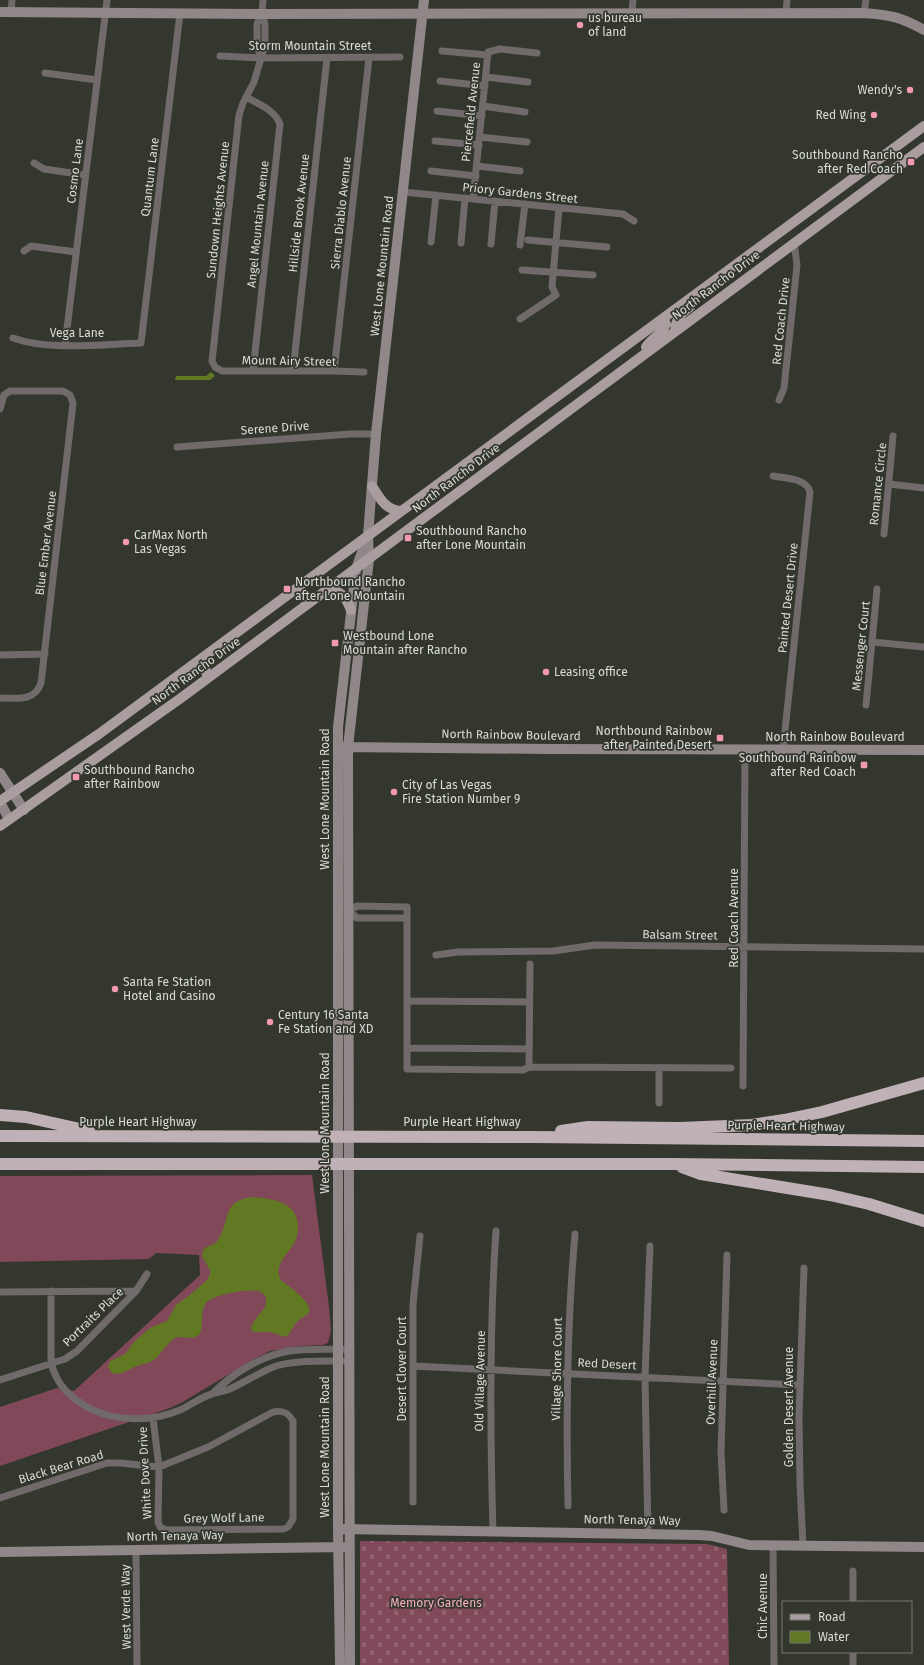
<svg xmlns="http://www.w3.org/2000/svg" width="924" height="1665" font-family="'Fira Sans',sans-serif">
	<defs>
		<pattern id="cemetery-stones" width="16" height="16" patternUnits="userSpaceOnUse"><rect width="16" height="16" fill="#804859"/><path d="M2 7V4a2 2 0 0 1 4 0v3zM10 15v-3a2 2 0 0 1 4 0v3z" fill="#916270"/></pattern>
	</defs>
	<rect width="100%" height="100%" fill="#33372d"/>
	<path fill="#804859" d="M 312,1175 L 329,1307 L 331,1331 L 328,1343 L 323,1345 L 301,1346 L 270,1351 L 256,1358 L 181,1403 L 170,1408 L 0,1466 L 0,1407 L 57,1388 L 74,1391 L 200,1275 L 199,1255 L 156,1253 L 149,1259 L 0,1262 L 0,1176 Z"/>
	<path fill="url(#cemetery-stones)" d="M 360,1541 L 707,1544 L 727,1549 L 729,1665 L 360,1665 Z"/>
	<path fill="#627923" d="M 211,372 L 215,376 L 210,380 L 175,380 L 176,376 L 206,376 Z
		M 251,1197 C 276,1198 304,1204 297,1236 C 294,1250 271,1264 281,1280 C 288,1286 313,1302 309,1312 C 307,1316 300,1318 297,1322 C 292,1327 291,1333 286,1337 L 270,1332 L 254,1332 L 251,1330 C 251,1317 269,1311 266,1298 C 265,1295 262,1292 259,1291 C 249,1289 213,1294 206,1303 C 199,1313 205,1326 199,1335 L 193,1338 L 176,1337 C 167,1343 162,1353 154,1360 C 150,1363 142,1364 137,1366 C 127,1369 115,1382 108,1367 L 110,1361 L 125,1354 L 134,1342 L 150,1328 L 167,1321 L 176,1305 L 190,1295 L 207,1280 L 210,1274 L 210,1270 L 202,1256 L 203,1250 C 207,1245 214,1246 218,1240 C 231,1220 221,1202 251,1197 Z"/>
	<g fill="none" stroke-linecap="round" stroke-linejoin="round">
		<path stroke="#706a6b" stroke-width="7" d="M 11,12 L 12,0
			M 864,13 L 866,0
			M 262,14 L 265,24 L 265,45 L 254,82 L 243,103 L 239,115 L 212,361 L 215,367 L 222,371 L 334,371 L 364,372
			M 632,14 L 633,0
			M 786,14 L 787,0
			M 442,51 L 488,55
			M 220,56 L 260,58 L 400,57
			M 260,57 L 257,41 L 257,24 L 262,14 L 263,0
			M 45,73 L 97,80
			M 486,77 L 528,82
			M 440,81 L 485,86
			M 246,97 C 258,104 275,110 280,124 L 253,371
			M 483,106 L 525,112
			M 437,111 L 482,116
			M 480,137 L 527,142
			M 435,141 L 479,145
			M 34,163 L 44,169 L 85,175
			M 477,166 L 520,171
			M 431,171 L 476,176
			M 403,192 L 623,214 L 634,221
			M 473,199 L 488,52 L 500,49 L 537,53
			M 528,240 L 607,247
			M 431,242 L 436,195
			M 461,243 L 465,198
			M 491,244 L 495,201
			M 520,245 L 525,204
			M 24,251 L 31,246 L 76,252
			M 522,270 L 593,275
			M 520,319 L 556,295 L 552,287 L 559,208
			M 13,338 C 48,351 104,344 141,343 L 180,13
			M 65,345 L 107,0
			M 293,371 L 327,58
			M 334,371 L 369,58
			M 779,400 L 784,388 L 797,265 L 794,242
			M 0,409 L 4,395 L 10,391 L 63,391 L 70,395 L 73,403 L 41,683 C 35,702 16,698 0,698
			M 177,447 L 350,434 L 376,434
			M 773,476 C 784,478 807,478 810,492 L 783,750
			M 889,484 L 924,488
			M 884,534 L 893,436
			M 872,642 L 924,647
			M 0,655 L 45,654
			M 866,705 L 877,589
			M 407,918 L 357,918 L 349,911 L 357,906 L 407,907 L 407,1069 L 523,1070 L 529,1067 L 731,1068
			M 436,955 L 458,952 L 553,951 L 595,945 L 924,949
			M 407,1001 L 530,1002
			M 407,1048 L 529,1049
			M 529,1067 L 530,964
			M 659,1068 L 659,1103
			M 743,1086 L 745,750
			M 51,1291 L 51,1363 C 57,1385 69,1397 89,1408 C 116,1422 152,1422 180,1410 C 191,1405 201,1397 212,1394 C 218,1392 224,1391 230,1389 C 245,1382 260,1372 276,1366 C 297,1360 322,1361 343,1361
			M 0,1292 L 136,1291
			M 413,1366 L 799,1385
			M 0,1380 L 65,1359 L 77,1351 L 136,1291 L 147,1274
			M 212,1394 C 232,1374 260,1356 289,1351 C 308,1348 330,1350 350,1349
			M 0,1498 L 107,1463 L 120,1463 L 159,1467 L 208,1447 L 273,1412 C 282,1410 288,1412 293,1421 L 293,1519 L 288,1527 L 283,1529 L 166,1530 L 160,1527 L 158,1522 L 159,1467 L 153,1418
			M 413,1502 L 413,1304 L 420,1236
			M 568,1506 C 566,1415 567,1324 575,1234
			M 724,1510 L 721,1452 L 727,1255
			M 493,1532 C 490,1431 489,1332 496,1231
			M 648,1534 L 645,1377 L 650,1246
			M 773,1546 L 774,1665
			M 803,1546 L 800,1484 L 799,1417 L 804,1268
			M 136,1550 L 137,1665
			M 853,1602 L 853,1571
			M 853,1665 L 853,1652"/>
		<path stroke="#908789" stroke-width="10" d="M 0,12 L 262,14 L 864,13 C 891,15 901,17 924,30
			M 342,747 L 548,749 L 924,750
			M 0,773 L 24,810
			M 0,802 L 9,819
			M 343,1529 L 699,1535 L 712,1536 L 749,1545 L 924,1547
			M 0,1552 L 346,1547
			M 340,1665 L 338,1529 L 338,727 L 356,569 L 366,541
			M 350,1665 L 348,747 L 369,559 L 368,535 L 376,434 L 424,0"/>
		<path stroke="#a99da0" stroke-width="10" d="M 675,331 C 676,319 680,314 690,307
			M 646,347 C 652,338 662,334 666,324 L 663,319
			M 372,486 C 380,498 385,510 401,511
			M 327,590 C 342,590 346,598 351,610
			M 202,658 L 208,678
			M 0,801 L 99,734 L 924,126
			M 0,826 L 181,698 L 924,147"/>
		<path stroke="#bfb1b5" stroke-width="12" d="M 0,1115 L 26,1117 L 89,1131
			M 561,1131 L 588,1127 L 680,1128 L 752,1125 L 784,1120 L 822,1112 L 924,1083
			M 0,1136 L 533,1137 L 924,1141
			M 0,1164 L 671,1164 L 924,1167
			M 682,1167 L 701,1174 L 830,1195 L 869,1204 L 924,1221"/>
	</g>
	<g fill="#f19ab2" stroke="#33372d" stroke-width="1.5">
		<circle cx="580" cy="25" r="4"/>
		<circle cx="910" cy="90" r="4"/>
		<circle cx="874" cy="115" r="4"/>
		<rect x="907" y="158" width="8" height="8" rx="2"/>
		<rect x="404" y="534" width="8" height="8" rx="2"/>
		<circle cx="126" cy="542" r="4"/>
		<rect x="283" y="585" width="8" height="8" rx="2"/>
		<rect x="331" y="639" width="8" height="8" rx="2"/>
		<circle cx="546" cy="672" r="4"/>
		<rect x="716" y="734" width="8" height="8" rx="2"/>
		<rect x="860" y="761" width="8" height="8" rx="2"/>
		<rect x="72" y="773" width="8" height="8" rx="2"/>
		<circle cx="394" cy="792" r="4"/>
		<circle cx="115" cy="989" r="4"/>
		<circle cx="270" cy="1022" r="4"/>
	</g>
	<g text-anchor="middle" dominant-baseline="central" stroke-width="3.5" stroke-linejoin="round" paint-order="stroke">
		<g font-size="12" fill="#d9dcd6" stroke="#33372d" text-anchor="start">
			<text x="588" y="18">us bureau<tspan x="588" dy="14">of land</tspan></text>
			<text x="902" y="90" text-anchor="end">Wendy's</text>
			<text x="866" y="115" text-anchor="end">Red Wing</text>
			<text x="903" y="155" text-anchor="end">Southbound Rancho<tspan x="903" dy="14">after Red Coach</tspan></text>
			<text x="416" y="531">Southbound Rancho<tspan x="416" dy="14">after Lone Mountain</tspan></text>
			<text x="134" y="535">CarMax North<tspan x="134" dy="14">Las Vegas</tspan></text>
			<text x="295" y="582">Northbound Rancho<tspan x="295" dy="14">after Lone Mountain</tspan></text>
			<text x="343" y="636">Westbound Lone<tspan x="343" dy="14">Mountain after Rancho</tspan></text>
			<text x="554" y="672">Leasing office</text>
			<text x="712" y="731" text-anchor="end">Northbound Rainbow<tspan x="712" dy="14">after Painted Desert</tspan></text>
			<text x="856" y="758" text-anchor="end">Southbound Rainbow<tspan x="856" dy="14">after Red Coach</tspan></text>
			<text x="84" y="770">Southbound Rancho<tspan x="84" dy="14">after Rainbow</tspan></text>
			<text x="402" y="785">City of Las Vegas<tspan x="402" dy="14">Fire Station Number 9</tspan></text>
			<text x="123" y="982">Santa Fe Station<tspan x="123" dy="14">Hotel and Casino</tspan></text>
			<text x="278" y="1015">Century 16 Santa<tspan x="278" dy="14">Fe Station and XD</tspan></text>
		</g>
		<g font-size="12" fill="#d9dcd6" stroke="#33372d">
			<text x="310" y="46">Storm Mountain Street</text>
			<text transform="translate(471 112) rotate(-84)">Piercefield Avenue</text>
			<text transform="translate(75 171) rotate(-83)">Cosmo Lane</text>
			<text transform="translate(150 177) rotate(-83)">Quantum Lane</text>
			<text transform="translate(520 193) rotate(6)">Priory Gardens Street</text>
			<text transform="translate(218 210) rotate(-84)">Sundown Heights Avenue</text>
			<text transform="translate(299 213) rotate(-84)">Hillside Brook Avenue</text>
			<text transform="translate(341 213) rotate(-84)">Sierra Diablo Avenue</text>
			<text transform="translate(258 224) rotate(-84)">Angel Mountain Avenue</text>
			<text transform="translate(382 266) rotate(-84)">West Lone Mountain Road</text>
			<text transform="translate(716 285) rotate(-37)">North Rancho Drive</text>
			<text transform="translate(781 321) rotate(-84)">Red Coach Drive</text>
			<text x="77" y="333">Vega Lane</text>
			<text transform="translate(289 361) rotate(1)">Mount Airy Street</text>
			<text transform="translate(275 428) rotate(-4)">Serene Drive</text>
			<text transform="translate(456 478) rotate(-37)">North Rancho Drive</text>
			<text transform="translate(878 484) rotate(-84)">Romance Circle</text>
			<text transform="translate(46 543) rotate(-83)">Blue Ember Avenue</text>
			<text transform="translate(788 598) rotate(-84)">Painted Desert Drive</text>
			<text transform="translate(861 646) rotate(-84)">Messenger Court</text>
			<text transform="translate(196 671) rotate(-36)">North Rancho Drive</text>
			<text transform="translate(511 735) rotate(1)">North Rainbow Boulevard</text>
			<text x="835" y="737">North Rainbow Boulevard</text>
			<text transform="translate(325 799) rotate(-90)">West Lone Mountain Road</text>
			<text transform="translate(734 918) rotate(-90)">Red Coach Avenue</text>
			<text transform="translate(680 935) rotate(1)">Balsam Street</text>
			<text x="138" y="1122">Purple Heart Highway</text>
			<text x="462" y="1122">Purple Heart Highway</text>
			<text transform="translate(325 1123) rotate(-90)">West Lone Mountain Road</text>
			<text transform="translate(786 1126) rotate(1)">Purple Heart Highway</text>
			<text transform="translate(93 1317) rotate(-44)">Portraits Place</text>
			<text transform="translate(607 1364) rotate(3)">Red Desert</text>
			<text transform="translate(402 1369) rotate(-90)">Desert Clover Court</text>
			<text transform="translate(557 1369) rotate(-89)">Village Shore Court</text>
			<text transform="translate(480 1381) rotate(-89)">Old Village Avenue</text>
			<text transform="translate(712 1382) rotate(-88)">Overhill Avenue</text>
			<text transform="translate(789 1407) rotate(-90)">Golden Desert Avenue</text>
			<text transform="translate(325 1447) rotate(-90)">West Lone Mountain Road</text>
			<text transform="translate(61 1467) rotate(-17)">Black Bear Road</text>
			<text transform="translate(145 1473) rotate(-93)">White Dove Drive</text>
			<text transform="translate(224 1518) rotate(-1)">Grey Wolf Lane</text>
			<text transform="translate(632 1520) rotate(1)">North Tenaya Way</text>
			<text transform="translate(175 1536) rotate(-1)">North Tenaya Way</text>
			<text transform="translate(763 1606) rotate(-90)">Chic Avenue</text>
			<text transform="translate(126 1607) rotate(-91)">West Verde Way</text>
		</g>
		<g font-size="12" fill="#f6afc2" stroke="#33372d">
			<text x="436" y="1603">Memory Gardens</text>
		</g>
	</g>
	<rect x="782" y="1601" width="130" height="52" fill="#33372d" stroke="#757971"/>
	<rect x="790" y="1614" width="20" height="6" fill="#a99da0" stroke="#757971"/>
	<text x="818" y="1621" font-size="12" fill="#d9dcd6">Road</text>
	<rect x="790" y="1631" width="20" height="12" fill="#627923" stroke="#757971"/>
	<text x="818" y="1641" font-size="12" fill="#d9dcd6">Water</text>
</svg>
